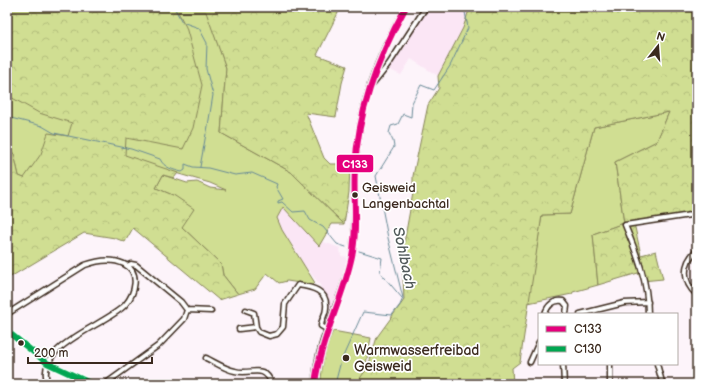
<svg xmlns="http://www.w3.org/2000/svg" width="704" height="391" font-family="'Balsamiq Sans',sans-serif">
	<defs>
		<pattern id="forest-crowns" width="20" height="18" patternUnits="userSpaceOnUse"><rect width="20" height="18" fill="#d0de92"/><path d="M2 6a3 3 0 1 1 6 0M12 15a3 3 0 1 1 6 0" fill="none" stroke="#b4bf7d"/></pattern>
	</defs>
	<rect width="100%" height="100%" fill="#fdf4fa"/>
	<filter id="ink" filterUnits="userSpaceOnUse"><feTurbulence type="fractalNoise" baseFrequency=".025" numOctaves="2"/><feDisplacementMap in="SourceGraphic" scale="8" xChannelSelector="R" yChannelSelector="G"/><feConvolveMatrix kernelMatrix="1 2 1 2 8 2 1 2 1" color-interpolation-filters="sRGB"/></filter>
	<g filter="url(#ink)">
		<path fill="#fbe6f5" d="M 425,7 L 470,7 L 463,28 L 438,76 L 411,59 L 401,75 L 388,69 L 405,47 Z
			M 283,206 L 321,241 L 340,248 L 341,256 L 348,257 L 332,321 L 320,285 L 305,266 L 304,266 L 297,252 L 282,230 L 277,218 Z"/>
		<path fill="#d0de92" stroke="#868458" d="M 164,7 L 205,7 L 226,68 L 221,133 L 291,172 L 344,224 L 332,224 L 319,246 L 283,207 L 277,218 L 282,230 L 315,283 L 313,285 L 287,281 L 279,283 L 267,273 L 255,289 L 238,294 L 223,275 L 221,264 L 182,227 L 175,196 L 156,188 L 163,175 L 187,183 L 197,182 L 210,188 L 226,190 L 210,183 L 165,170 L 24,178 L 19,176 L 14,154 L 7,146 L 7,95 L 12,98 Z
			M 669,112 L 657,141 L 615,162 L 624,223 L 593,234 L 598,285 L 573,292 L 572,294 L 528,303 L 542,215 L 570,214 L 594,127 Z
			M 333,331 L 371,338 L 362,384 L 321,384 C 321,366 326,347 333,331 Z"/>
		<path fill="url(#forest-crowns)" stroke="#868458" d="M 7,7 L 341,7 L 317,55 L 347,66 L 342,83 L 336,117 L 306,113 L 324,158 L 330,164 L 350,164 L 349,192 L 344,224 L 291,172 L 221,133 L 226,68 L 206,12 L 178,12 L 186,27 L 202,85 L 193,128 L 183,149 L 126,138 L 125,155 L 178,173 L 174,178 L 163,175 L 156,188 L 175,196 L 194,209 L 182,227 L 221,264 L 223,275 L 238,294 L 219,300 L 133,228 L 125,242 L 115,238 L 84,233 L 7,279 L 7,146 L 14,154 L 19,176 L 24,178 L 41,154 L 48,133 L 68,136 L 72,123 L 39,113 L 7,95 Z
			M 470,7 L 697,7 L 697,216 L 634,223 L 641,255 L 656,251 L 663,279 L 642,281 L 638,273 L 598,285 L 593,234 L 624,223 L 615,162 L 657,141 L 669,112 L 594,127 L 570,214 L 542,215 L 520,362 L 512,368 L 513,384 L 356,384 L 368,367 L 377,337 L 404,300 L 402,254 L 413,193 L 413,176 L 428,105 L 439,88 L 438,76 L 463,28 Z"/>
		<g fill="none" stroke-linecap="round" stroke-linejoin="round">
			<path stroke="#678996" stroke-width="1" d="M 174,7 L 182,22 L 199,28 L 207,43 L 206,69 L 213,95 L 207,132
				M 7,117 L 42,126 L 54,133 L 131,149 L 160,159 C 164,168 174,170 182,172 L 185,170 L 185,164 L 193,167 L 208,168 L 235,175 L 252,173 L 277,184 L 276,187 L 283,199 L 278,201 L 278,203 L 282,202 L 293,212 L 305,211 L 310,220 L 323,227 L 337,244 L 346,247
				M 200,167 L 206,134
				M 359,251 L 382,258 L 380,272 L 402,298
				M 335,384 L 341,361 L 363,312 L 392,315 L 400,305 L 403,298 L 388,238 L 376,176 L 394,147 L 393,141 L 389,133 L 391,126 L 398,124 L 403,114 L 411,117 L 412,103 L 421,85 L 434,90 L 450,66 L 468,28 L 465,12 L 467,7"/>
			<g stroke="#3b2a1e" stroke-width="7">
				<path id="minor" d="M 370,88 L 389,64 L 426,7
					M 697,250 C 682,263 682,282 697,295
					M 127,266 L 131,264 L 136,265 L 181,302 L 187,310
					M 246,310 L 254,313 L 256,327 L 259,332 L 269,336 L 277,334 L 283,327 L 285,304 L 298,285 C 311,287 328,290 326,308 C 326,315 321,319 321,326 L 328,330
					M 7,314 L 85,265 C 96,261 112,258 124,264 C 141,272 135,294 125,305 C 105,326 32,346 48,384
					M 545,314 C 547,306 554,299 563,301 L 567,306 L 566,314
					M 580,314 L 624,303 L 648,302
					M 648,314 C 648,282 637,254 625,225 L 697,214
					M 239,329 L 256,327
					M 7,331 L 47,363 L 92,384
					M 206,358 C 216,363 225,369 235,371 C 251,376 263,362 272,384
					M 530,362 L 539,342
					M 563,364 L 564,384
					M 610,364 L 610,384
					M 657,364 L 662,382
					M 105,384 L 159,345 L 184,319 L 187,310 L 211,311"/>
			</g>
			<g stroke="#3b2a1e" stroke-width="8">
				<path id="tertiary" d="M 315,384 C 317,340 343,299 352,256 C 357,227 354,197 355,168 C 359,107 376,59 406,7"/>
			</g>
			<use href="#minor" stroke="#fff" stroke-width="4"/>
			<use href="#tertiary" stroke="#fff" stroke-width="4.5"/>
			<g stroke="#fff" stroke-width="9">
				<path id="bus-1" d="M 315,384 C 320,339 343,300 352,256 C 358,227 353,197 355,168 C 358,110 378,57 406,7"/>
			</g>
			<g stroke="#fff" stroke-width="9">
				<path id="bus-2" d="M 7,331 L 47,363 L 92,384"/>
			</g>
			<use href="#bus-1" stroke="#e5007d" stroke-width="6"/>
			<use href="#bus-2" stroke="#00a651" stroke-width="6"/>
		</g>
	</g>
	<g fill="#3b2a1e" stroke="#fff" stroke-width="1.5">
		<circle cx="355" cy="195" r="3.5"/>
		<circle cx="21" cy="343" r="3.5"/>
		<circle cx="346" cy="358" r="4"/>
	</g>
	<g text-anchor="middle" dominant-baseline="central" stroke-width="3.5" stroke-linejoin="round" paint-order="stroke">
		<g font-size="13" fill="#3b2a1e" stroke="#fff" text-anchor="start">
			<text x="362" y="188">Geisweid<tspan x="362" dy="16">Langenbachtal</tspan></text>
		</g>
		<g font-size="14" fill="#3b2a1e" stroke="#fff" text-anchor="start">
			<text x="354" y="350">Warmwasserfreibad<tspan x="354" dy="16">Geisweid</tspan></text>
		</g>
		<g font-size="15" font-style="italic" fill="#51595a" stroke="#fff">
			<text transform="translate(404 258) rotate(78)">Sohlbach</text>
		</g>
	</g>
	<rect stroke="#fff" stroke-width="1.5" x="336" y="154" width="38" height="19" rx="4" fill="#e5007d"/>
	<g font-size="11" text-anchor="middle" font-weight="bold" fill="#fff">
		<text x="355" y="168">C133</text>
	</g>
	<rect width="704" height="391" fill="none" stroke="#fff" stroke-width="24"/>
	<rect x="12" y="12" width="680" height="367" fill="none" stroke="#3b2a1e" stroke-width="1.5" filter="url(#ink)"/>
	<rect x="538" y="313" width="140" height="52" fill="#ffffff" stroke="#b1aaa5"/>
	<rect x="546" y="326" width="20" height="6" fill="#e5007d" stroke="#b1aaa5"/>
	<text x="574" y="333" font-size="12" fill="#3b2a1e">C133</text>
	<rect x="546" y="346" width="20" height="6" fill="#00a651" stroke="#b1aaa5"/>
	<text x="574" y="353" font-size="12" fill="#3b2a1e">C130</text>
	<g transform="translate(658 46) rotate(17)" stroke="#ffffff" stroke-width="3" paint-order="stroke">
	<path d="M0-3L7 15L0 10L-7 15Z" fill="#3b2a1e"/>
	<text y="-6" font-size="11" font-weight="bold" text-anchor="middle" fill="#3b2a1e">N</text>
	</g>
	<path d="M28 357v6h124v-6" fill="none" stroke="#3b2a1e" stroke-width="2"/>
	<text x="34" y="357" font-size="12" fill="#3b2a1e" stroke="#ffffff" stroke-width="3" paint-order="stroke">200 m</text>
</svg>
